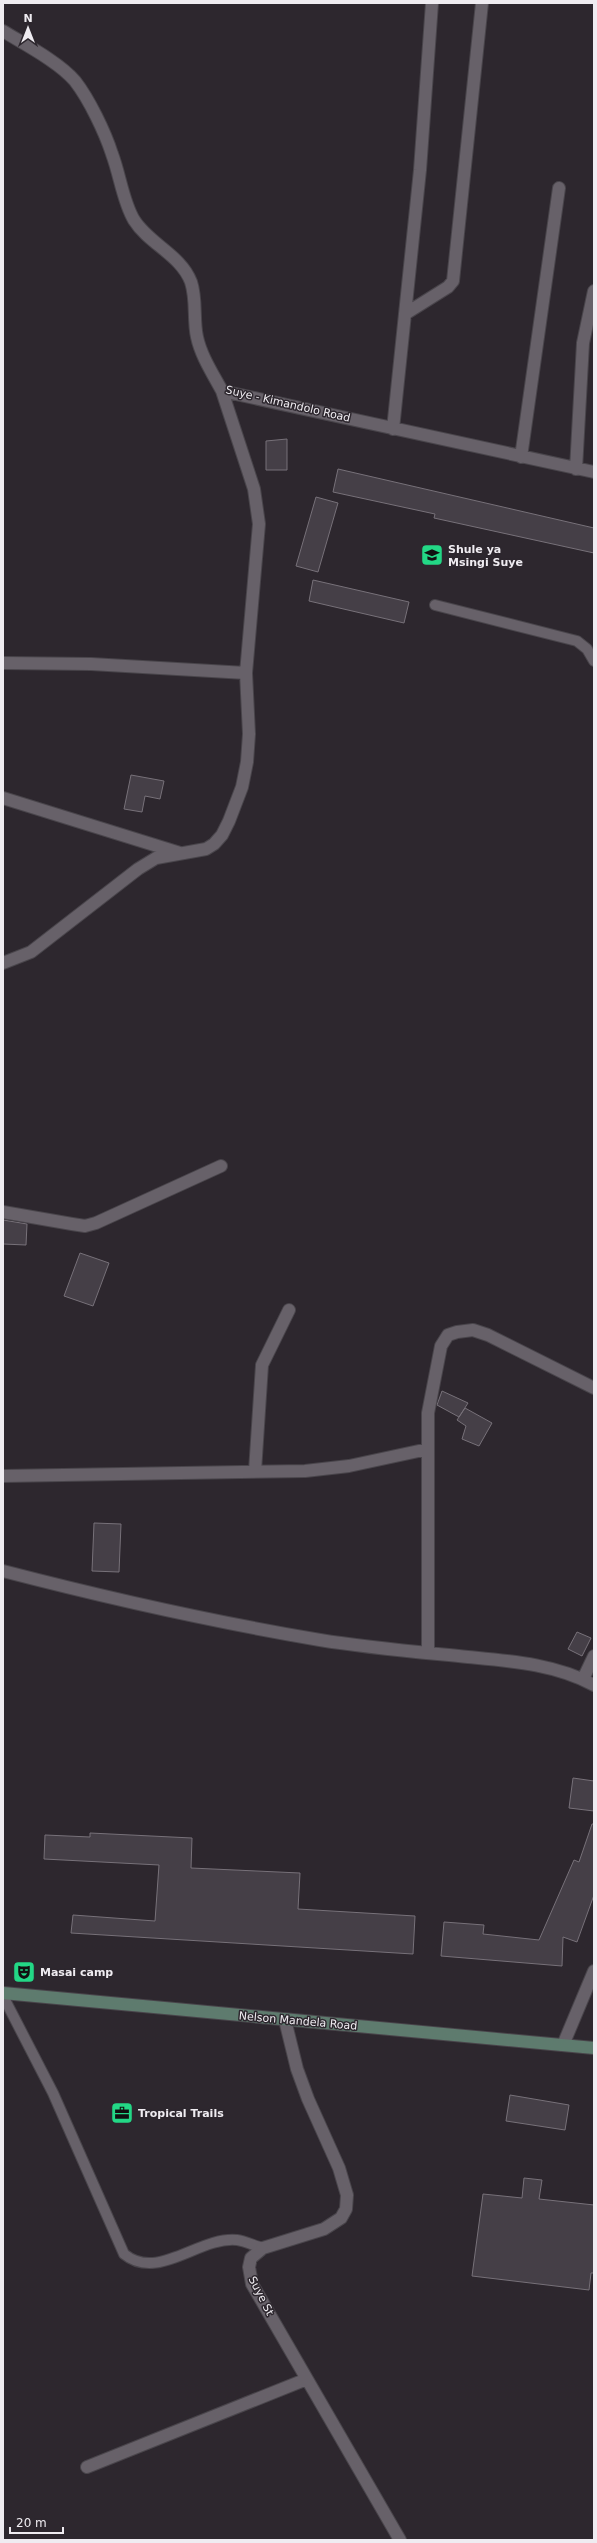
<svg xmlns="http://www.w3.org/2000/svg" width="597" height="2543" font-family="'DejaVu Sans',sans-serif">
	<rect width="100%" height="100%" fill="#2d272e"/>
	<path fill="#453f47" stroke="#777179" d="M 287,439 L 287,470 L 266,470 L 266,441 Z
		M 338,469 L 594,528 L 594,553 L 434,518 L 435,514 L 333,492 Z
		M 316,497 L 338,503 L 318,572 L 296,566 Z
		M 313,580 L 409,602 L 404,623 L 309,601 Z
		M 131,775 L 164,781 L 160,799 L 145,796 L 142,812 L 124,809 Z
		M 3,1220 L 27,1224 L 26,1245 L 3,1244 Z
		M 80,1253 L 109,1263 L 93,1306 L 64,1296 Z
		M 442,1391 L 468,1403 L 459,1417 L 437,1405 Z
		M 465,1408 L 492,1423 L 479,1446 L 462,1439 L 466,1426 L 457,1420 Z
		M 94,1523 L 121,1524 L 119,1572 L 92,1571 Z
		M 577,1632 L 591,1638 L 582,1656 L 568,1649 Z
		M 573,1778 L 594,1781 L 594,1811 L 569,1808 Z
		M 592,1824 L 594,1824 L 594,1895 L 577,1942 L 563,1937 L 562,1966 L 441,1956 L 444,1922 L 484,1925 L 483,1934 L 539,1940 L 574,1860 L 579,1862 Z
		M 90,1833 L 192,1838 L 191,1868 L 300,1873 L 298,1909 L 415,1916 L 413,1954 L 71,1933 L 73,1915 L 155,1921 L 159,1865 L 44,1859 L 45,1835 L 90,1837 Z
		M 510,2095 L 569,2105 L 565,2130 L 506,2121 Z
		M 524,2178 L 542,2180 L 539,2199 L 594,2205 L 594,2273 L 591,2273 L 589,2290 L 472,2276 L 483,2194 L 522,2198 Z"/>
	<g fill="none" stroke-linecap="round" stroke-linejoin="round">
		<g stroke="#49454b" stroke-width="12">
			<path id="lane" d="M 435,605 L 577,641 L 587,649 L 594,661
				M 3,1996 L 53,2093 L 124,2254 C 158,2282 199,2236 237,2240 C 245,2241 255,2246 263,2248"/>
		</g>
		<g stroke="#49454b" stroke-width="14">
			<path id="street" d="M 3,31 C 24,44 59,62 75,81 C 89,99 105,132 112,154 C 120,175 123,202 134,220 C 149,244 181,255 191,282 C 197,300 193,319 197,337 C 201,356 213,374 222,391 L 594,472
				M 405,314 L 448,287 L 453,281 L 482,3
				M 393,429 L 420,170 L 432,3
				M 521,457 L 559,188
				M 576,469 L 583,343 L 594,291
				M 3,663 L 91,664 L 246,673
				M 3,798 L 180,853
				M 3,963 L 31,952 L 138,869 L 156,858 L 206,849 L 214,844 L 222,835 L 229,821 L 242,787 L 247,762 L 249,734 L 246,673 L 259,524 L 254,489 L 222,391
				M 3,1212 L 72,1224 L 85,1226 L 96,1223 L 221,1166
				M 255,1471 L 262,1365 L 289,1310
				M 3,1476 L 305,1471 L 349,1466 L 428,1449
				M 3,1571 C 107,1598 214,1622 320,1640 C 369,1648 418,1652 468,1657 C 510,1661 555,1664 594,1685
				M 428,1653 L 428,1413 L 441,1346 L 448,1335 L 457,1332 L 473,1330 L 488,1335 L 594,1388
				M 583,1679 L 594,1656
				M 285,2020 L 297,2069 L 308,2099 L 339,2168 L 347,2195 L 346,2209 L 341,2218 L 324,2229 L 263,2248 L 251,2258 L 249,2267 L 252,2284 L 400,2540
				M 563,2045 L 594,1971
				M 87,2467 L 307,2379"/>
		</g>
		<g stroke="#49454b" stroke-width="14">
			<path id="secondary" d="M 3,1993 L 594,2048"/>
		</g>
		<use href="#lane" stroke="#676169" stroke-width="10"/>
		<use href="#street" stroke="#676169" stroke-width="12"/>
		<use href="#secondary" stroke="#5e7b6e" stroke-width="12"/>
	</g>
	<defs>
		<g id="school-square" transform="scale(1.15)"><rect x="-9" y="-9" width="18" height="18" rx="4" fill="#23d886" stroke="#2d272e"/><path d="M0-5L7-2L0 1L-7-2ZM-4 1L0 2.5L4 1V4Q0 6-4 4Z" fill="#111"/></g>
		<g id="theatre-square" transform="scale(1.15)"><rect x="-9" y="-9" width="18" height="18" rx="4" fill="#23d886" stroke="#2d272e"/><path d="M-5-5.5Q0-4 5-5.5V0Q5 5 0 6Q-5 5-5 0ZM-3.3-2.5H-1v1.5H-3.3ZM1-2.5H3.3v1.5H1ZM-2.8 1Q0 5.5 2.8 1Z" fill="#111"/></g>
		<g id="office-square" transform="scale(1.15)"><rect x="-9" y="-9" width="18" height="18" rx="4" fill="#23d886" stroke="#2d272e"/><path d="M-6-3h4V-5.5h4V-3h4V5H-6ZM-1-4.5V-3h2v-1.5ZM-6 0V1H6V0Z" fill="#111"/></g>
	</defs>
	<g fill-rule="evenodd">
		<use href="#school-square" x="432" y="555"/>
		<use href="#theatre-square" x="24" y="1972"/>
		<use href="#office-square" x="122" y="2113"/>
	</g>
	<g text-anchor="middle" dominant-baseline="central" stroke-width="3" stroke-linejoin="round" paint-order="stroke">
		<g font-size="11" fill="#efecf1" stroke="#2d272e">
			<text transform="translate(288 404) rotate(13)">Suye - Kimandolo Road</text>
			<text transform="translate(298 2021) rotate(5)">Nelson Mandela Road</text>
			<text transform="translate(261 2296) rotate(63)">Suye St</text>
		</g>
		<g font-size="11" font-weight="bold" fill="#efecf1" stroke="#2d272e" text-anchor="start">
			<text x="448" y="549">Shule ya<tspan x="448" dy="13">Msingi Suye</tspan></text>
			<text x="40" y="1972">Masai camp</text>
			<text x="138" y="2113">Tropical Trails</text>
		</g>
	</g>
	<rect width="597" height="2543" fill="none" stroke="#efecf1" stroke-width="8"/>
	<g transform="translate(28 28)" stroke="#2d272e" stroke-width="3" paint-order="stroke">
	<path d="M0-3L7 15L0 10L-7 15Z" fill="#efecf1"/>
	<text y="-6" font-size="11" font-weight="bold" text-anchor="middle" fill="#efecf1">N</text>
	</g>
	<path d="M10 2527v6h53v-6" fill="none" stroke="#efecf1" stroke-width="2"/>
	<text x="16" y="2527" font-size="12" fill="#efecf1" stroke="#2d272e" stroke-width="3" paint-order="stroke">20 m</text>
</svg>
